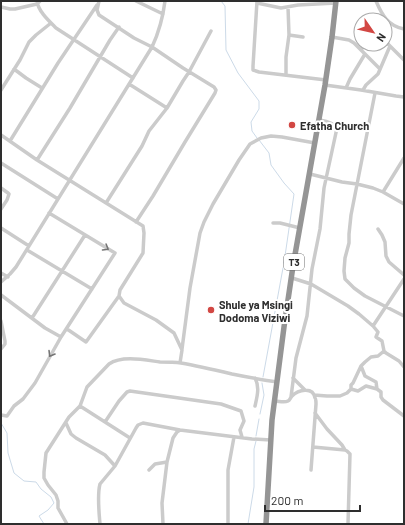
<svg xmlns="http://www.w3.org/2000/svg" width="405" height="525" font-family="Barlow,sans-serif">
	<rect width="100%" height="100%" fill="#fff"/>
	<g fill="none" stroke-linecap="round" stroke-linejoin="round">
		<path stroke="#ccdae8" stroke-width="1" d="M 221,1 L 225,6 L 226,50 L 238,73 L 259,101 L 259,109 L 251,122 L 252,131 L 257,138
			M 259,140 L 269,153 L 271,165 L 284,183 L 294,194 L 284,263
			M 263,377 L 283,268
			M 260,414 L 264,395 L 262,383
			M 1,423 L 7,433 L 8,453 L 14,473 L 24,481 L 36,482 L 41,489 L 51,497 L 54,503 L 48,510 L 39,516 L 44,524
			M 256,436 L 259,419
			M 248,524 L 254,487 L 254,449 L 256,441"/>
		<path stroke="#cbcbcb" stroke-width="3.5" d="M 37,1 C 38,11 49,21 56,28 L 133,78
			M 99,1 L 97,10 L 99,15 L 134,38 L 152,47 L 183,68 L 214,87 L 216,90 L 215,93 L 185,142 L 153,196 L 136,222
			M 136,1 L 163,14
			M 257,1 L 253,66 L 253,70 L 259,72 L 326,80
			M 376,1 C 382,15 388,26 404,29
			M 257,3 L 281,8 L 298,5 L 336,3
			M 1,7 L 10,9 L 15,9 L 37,4 L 40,1
			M 289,35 L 303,37
			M 332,37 L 349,40 L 354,43 L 380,69
			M 385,41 L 404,60
			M 361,50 L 365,44
			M 14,69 L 26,78 L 42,88
			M 286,75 L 286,57 L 289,35 L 288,7
			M 129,84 L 167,108
			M 325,85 L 361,90 L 396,96 L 404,97
			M 346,88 L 350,79 L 365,54
			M 1,90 L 20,60 L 29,42 L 36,35 L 51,23
			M 363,90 L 366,85 L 378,74 L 390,46
			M 375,93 L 351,215 L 349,234 L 349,243 L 345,258 L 344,271 L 345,279 L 354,288 L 365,296 L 404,316
			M 1,135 L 37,160 L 143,226 L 144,233 L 143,253 L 120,290 L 119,296 L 124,303 L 156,320 L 174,333 L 182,350 L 180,363
			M 10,141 L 58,63 L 97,5
			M 37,160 L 70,108 L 110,40 L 119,27
			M 1,163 L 58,199
			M 310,174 L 342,182 L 357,184 L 373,188 L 383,192 L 404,204
			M 1,188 L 8,193 L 9,194 L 7,200 L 1,209
			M 383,192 L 404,158
			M 106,203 L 142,146 L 149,131 L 167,108 L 183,81 L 189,72 L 211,31
			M 273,223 L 280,223 L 300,228
			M 1,228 L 29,246
			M 378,229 L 382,235 L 385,242 L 386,256 L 389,262 L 404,275
			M 27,250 L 92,289
			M 1,273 L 8,277
			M 292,278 L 311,284 L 348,306 L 359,314 L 373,326 L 378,332 L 376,337 L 382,341 L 384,351 L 386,353 L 399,361 L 404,367
			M 1,282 L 10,274 L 16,267 L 152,47 C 159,32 163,17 165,1
			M 1,295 L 45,328 L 61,337
			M 32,318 L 85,235
			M 1,321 L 5,341 L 5,344 L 1,349
			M 373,326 L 404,279
			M 67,329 L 86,342 L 119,296
			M 182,349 L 190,288 L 200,233 L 204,222 L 213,204 L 239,160 L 250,144 L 261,138 L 271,136 L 282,137 L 315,143
			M 361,366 L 365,376 L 376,382 L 377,389 L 381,392 L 381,397 L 383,400 L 404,416
			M 255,378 C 260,387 257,397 255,406
			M 293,378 L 305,390
			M 351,389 L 351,385 L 353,383 L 361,366 L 365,362 L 371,357 L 378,356 L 384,351
			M 314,395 L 327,396 L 340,396 L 347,393 L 351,389 L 358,391 L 366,386 L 377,389
			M 291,397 L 296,358 L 307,316 L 312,269 L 320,229 L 324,188 L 337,128 C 334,123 326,121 320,120
			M 275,401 C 279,401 284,403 288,401 C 290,400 290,398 292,396 C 298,390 313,386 315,398 C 316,398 316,404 316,404 L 311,470
			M 80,406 L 130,438
			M 315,413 L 327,429 L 342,445 L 345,450
			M 1,415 L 7,416 L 14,406 L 23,399 L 35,383 L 61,337 L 115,253 L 49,213
			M 105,422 L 119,401 L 127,392 L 130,391 L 221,404 L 241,411 L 244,421 L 240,430 L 242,437
			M 66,423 L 71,434 L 76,438 L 105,455 L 115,466
			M 313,447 L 345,450 L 347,451 L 350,454 L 348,524
			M 149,470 L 155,464 L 167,462
			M 67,524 L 58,508 L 58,501 L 56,495 L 48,485 L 44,478 L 44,472 L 46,453 L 69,417 L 80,406 L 87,387 L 109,364 C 122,355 145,360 160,362 C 167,362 174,362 181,363 C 198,366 215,370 232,374 C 247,377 262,380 277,382
			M 100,524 C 99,512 97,495 100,484 L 115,466 L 136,428 L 138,425 L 143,423 L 180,430 L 252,439 L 271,440
			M 163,524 L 162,503 L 167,462 L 173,438 L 177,432 L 180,430
			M 228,524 L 228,470 L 234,437"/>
		<path stroke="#959595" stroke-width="5.5" d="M 266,524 L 272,420 L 284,327 L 293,266 L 325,85 L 332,37 L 336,1"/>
	</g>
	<defs><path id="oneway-chevron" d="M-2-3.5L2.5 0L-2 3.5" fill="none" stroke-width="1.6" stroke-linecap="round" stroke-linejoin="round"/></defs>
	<g stroke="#757575">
		<use href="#oneway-chevron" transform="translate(106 248) rotate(31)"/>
		<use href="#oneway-chevron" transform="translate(51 354) rotate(121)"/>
	</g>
	<g fill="#d24743" stroke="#fff" stroke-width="1.5">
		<circle cx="292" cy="125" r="4"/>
		<circle cx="211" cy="310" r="4"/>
	</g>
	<g text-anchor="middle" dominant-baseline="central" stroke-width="4" stroke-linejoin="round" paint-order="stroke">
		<rect fill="#fff" stroke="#6d6d6d" stroke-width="1" x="284" y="254" width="20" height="16" rx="3"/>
		<g font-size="10" font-weight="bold" fill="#2e2e2e">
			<text x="294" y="262">T3</text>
		</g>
		<g font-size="11" font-weight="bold" fill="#2e2e2e" stroke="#fff" text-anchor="start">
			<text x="300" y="125">Efatha Church</text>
			<text x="219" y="304">Shule ya Msingi<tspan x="219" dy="13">Dodoma Viziwi</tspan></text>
		</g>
	</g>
	<rect width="405" height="525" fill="none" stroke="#2e2e2e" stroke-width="4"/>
	<g transform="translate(373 32) rotate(124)"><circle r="19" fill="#ffffff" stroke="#ababab"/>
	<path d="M0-3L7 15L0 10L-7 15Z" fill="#d24743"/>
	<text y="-6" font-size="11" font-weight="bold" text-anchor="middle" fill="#2e2e2e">N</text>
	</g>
	<path d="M265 505v6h95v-6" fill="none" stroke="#2e2e2e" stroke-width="2"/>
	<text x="271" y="505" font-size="12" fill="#2e2e2e" stroke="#ffffff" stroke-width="3" paint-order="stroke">200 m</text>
</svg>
